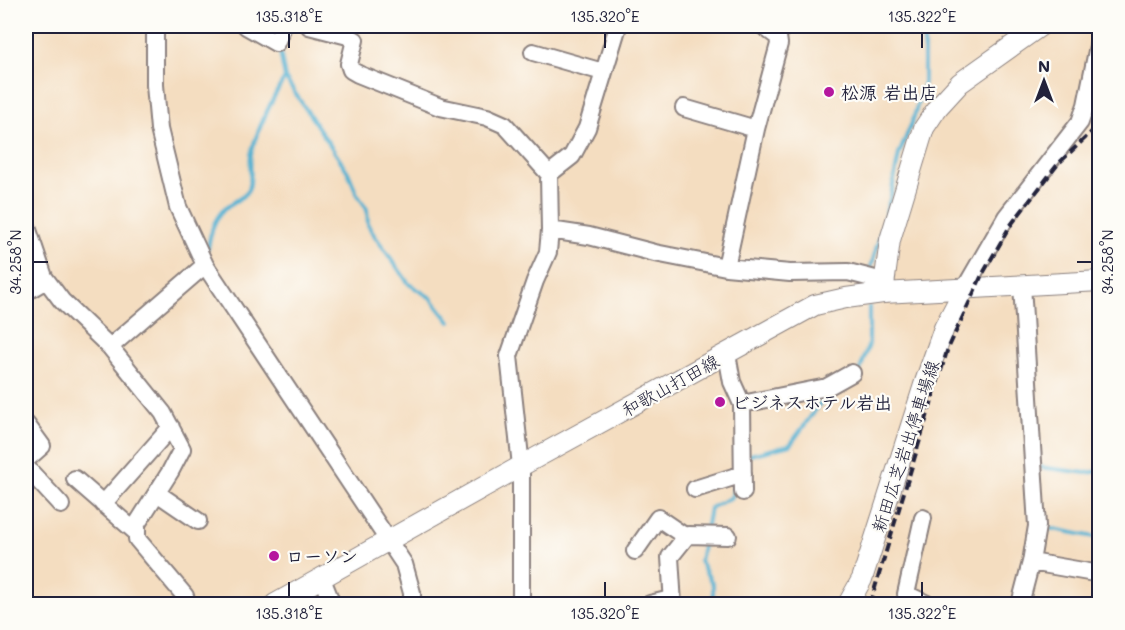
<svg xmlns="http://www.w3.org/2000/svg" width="1125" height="630" font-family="Mali,'Klee One',sans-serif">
	<rect width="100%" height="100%" fill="#fdfcf7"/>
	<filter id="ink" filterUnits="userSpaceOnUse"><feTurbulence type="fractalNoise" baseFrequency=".0167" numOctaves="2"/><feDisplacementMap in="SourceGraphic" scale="12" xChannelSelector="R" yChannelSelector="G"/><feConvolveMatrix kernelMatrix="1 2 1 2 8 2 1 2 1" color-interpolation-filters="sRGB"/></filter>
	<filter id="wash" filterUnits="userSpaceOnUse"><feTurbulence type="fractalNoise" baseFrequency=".008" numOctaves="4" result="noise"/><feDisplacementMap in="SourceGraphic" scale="24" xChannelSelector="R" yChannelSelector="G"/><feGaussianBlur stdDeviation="1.35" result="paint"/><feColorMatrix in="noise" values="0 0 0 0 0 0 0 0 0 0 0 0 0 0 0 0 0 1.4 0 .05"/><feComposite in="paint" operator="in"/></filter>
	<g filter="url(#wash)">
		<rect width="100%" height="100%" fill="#f4ddc0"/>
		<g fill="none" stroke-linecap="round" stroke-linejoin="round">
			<path stroke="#52b1d1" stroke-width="4" d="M 282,46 L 280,52 L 285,78 L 348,172 L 357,194 L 367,209 L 368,225 L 372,232 L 409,284 L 431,298 L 450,322
				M 208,248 C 211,228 216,212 234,202 C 239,199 245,196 248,190 C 253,181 249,165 251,154 C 256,133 273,96 285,78
				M 870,271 L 891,195 L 899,154 L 913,120 L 924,82 L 924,36 L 927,26
				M 858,376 L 869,344 L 869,307
				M 746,456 L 790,445 L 822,401 L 848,384
				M 1039,467 L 1086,473 L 1100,471
				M 1043,527 L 1100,538
				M 706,530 L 710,508 L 732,497 L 734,482
				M 704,540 L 700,561 L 713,585 L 713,604"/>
		</g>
	</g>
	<g filter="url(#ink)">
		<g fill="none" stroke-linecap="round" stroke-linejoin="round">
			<g stroke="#8b807e" stroke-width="20">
				<path id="minor" d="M 155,26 L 155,85 L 159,129 L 178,207 L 205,265 L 404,564 L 412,593 L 412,604
					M 246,26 L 276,43 L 283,26
					M 309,26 L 348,36 L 355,40 L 349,64 L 351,70 L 358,74 L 440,107 L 487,117 L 505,125 L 549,174 L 550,230 L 548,252 L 535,281 L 509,356 L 521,466 L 521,604
					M 533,52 L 603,72
					M 684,108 L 756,129
					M 549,174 L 572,156 L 587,128 L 618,26
					M 26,224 L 44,277 L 62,301 L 110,347 L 163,413 L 182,449 L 170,472 L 137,524 L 137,539 L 185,596 L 187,604
					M 550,230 L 589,236 L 655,253 L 726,267 L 790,273 L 848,272 L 883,281
					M 726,267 L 756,129 L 779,44 L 778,37 L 763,26
					M 965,288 L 1006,217 L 1080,122 L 1086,105 L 1100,36
					M 26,292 L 46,280
					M 110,347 L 205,265
					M 727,354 L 732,382 L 742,404 L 743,492
					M 742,404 L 827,387 L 852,373
					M 26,424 L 42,446 L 26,460
					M 26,467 L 61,505
					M 75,479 L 137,533
					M 695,489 L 743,474
					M 157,493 L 198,521
					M 103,504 L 171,427
					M 923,518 L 906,594 L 927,604
					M 635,551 L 658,518 L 686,537
					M 1031,562 L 1100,574
					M 322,579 L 332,604
					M 650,604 L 671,599
					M 673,604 L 670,557 L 686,537 L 688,535 L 728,536
					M 1020,604 L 1031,562 L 1037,526 L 1022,285"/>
			</g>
			<g stroke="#8b807e" stroke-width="22">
				<path id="major" d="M 883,293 L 890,240 L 924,128 L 938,107 L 960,83 L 1040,26
					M 275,604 L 521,466 L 815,305 L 846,298 L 883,293 L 1100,281
					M 848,604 L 862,579 L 924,385 L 944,328 L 965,288"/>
			</g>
			<use href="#minor" stroke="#fff" stroke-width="16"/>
			<use href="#major" stroke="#fff" stroke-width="20"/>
			<path stroke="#22223b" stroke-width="4" stroke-dasharray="9 4.5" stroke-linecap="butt" d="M 870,604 L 947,351 L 981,277 L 1010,226 L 1058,164 L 1100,124"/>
		</g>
	</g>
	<path fill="none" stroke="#22223b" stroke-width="2" d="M 289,33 L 289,48M 605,33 L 605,48M 922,33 L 922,48M 33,262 L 48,262M 1077,262 L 1092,262M 289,582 L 289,597M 605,582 L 605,597M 922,582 L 922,597"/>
	<g fill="#b5179e" stroke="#fdfcf7" stroke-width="2">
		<circle cx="829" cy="92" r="6"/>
		<circle cx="720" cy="402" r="6"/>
		<circle cx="274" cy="556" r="6"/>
	</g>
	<g text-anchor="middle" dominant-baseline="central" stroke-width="4.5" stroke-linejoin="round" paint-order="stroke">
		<g font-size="18" font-weight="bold" fill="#22223b" stroke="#fdfcf7" text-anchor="start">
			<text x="841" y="92">松源 岩出店</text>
			<text x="732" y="402">ビジネスホテル岩出</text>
			<text x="286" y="556">ローソン</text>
		</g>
		<g font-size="18" fill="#22223b" stroke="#fdfcf7">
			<text transform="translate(670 385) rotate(-29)">和歌山打田線</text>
			<text transform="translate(905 446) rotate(-72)">新田広芝岩出停車場線</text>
		</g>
	</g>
	<rect width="1125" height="630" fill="none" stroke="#fdfcf7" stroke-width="66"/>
	<g transform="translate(1044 81)" stroke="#fdfcf7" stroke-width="4.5" paint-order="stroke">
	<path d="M0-4.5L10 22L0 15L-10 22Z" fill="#22223b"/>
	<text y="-9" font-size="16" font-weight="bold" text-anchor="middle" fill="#22223b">N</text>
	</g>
	<rect x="33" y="33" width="1059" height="564" fill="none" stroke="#22223b" stroke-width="2"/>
	<g font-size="15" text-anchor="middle" fill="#22223b">
		<text x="289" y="22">135.318°E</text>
		<text x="605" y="22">135.320°E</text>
		<text x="922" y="22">135.322°E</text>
		<text transform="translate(16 262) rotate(-90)" y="5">34.258°N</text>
		<text transform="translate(1108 262) rotate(-90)" y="5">34.258°N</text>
		<text x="289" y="619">135.318°E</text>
		<text x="605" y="619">135.320°E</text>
		<text x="922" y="619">135.322°E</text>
	</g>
</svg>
